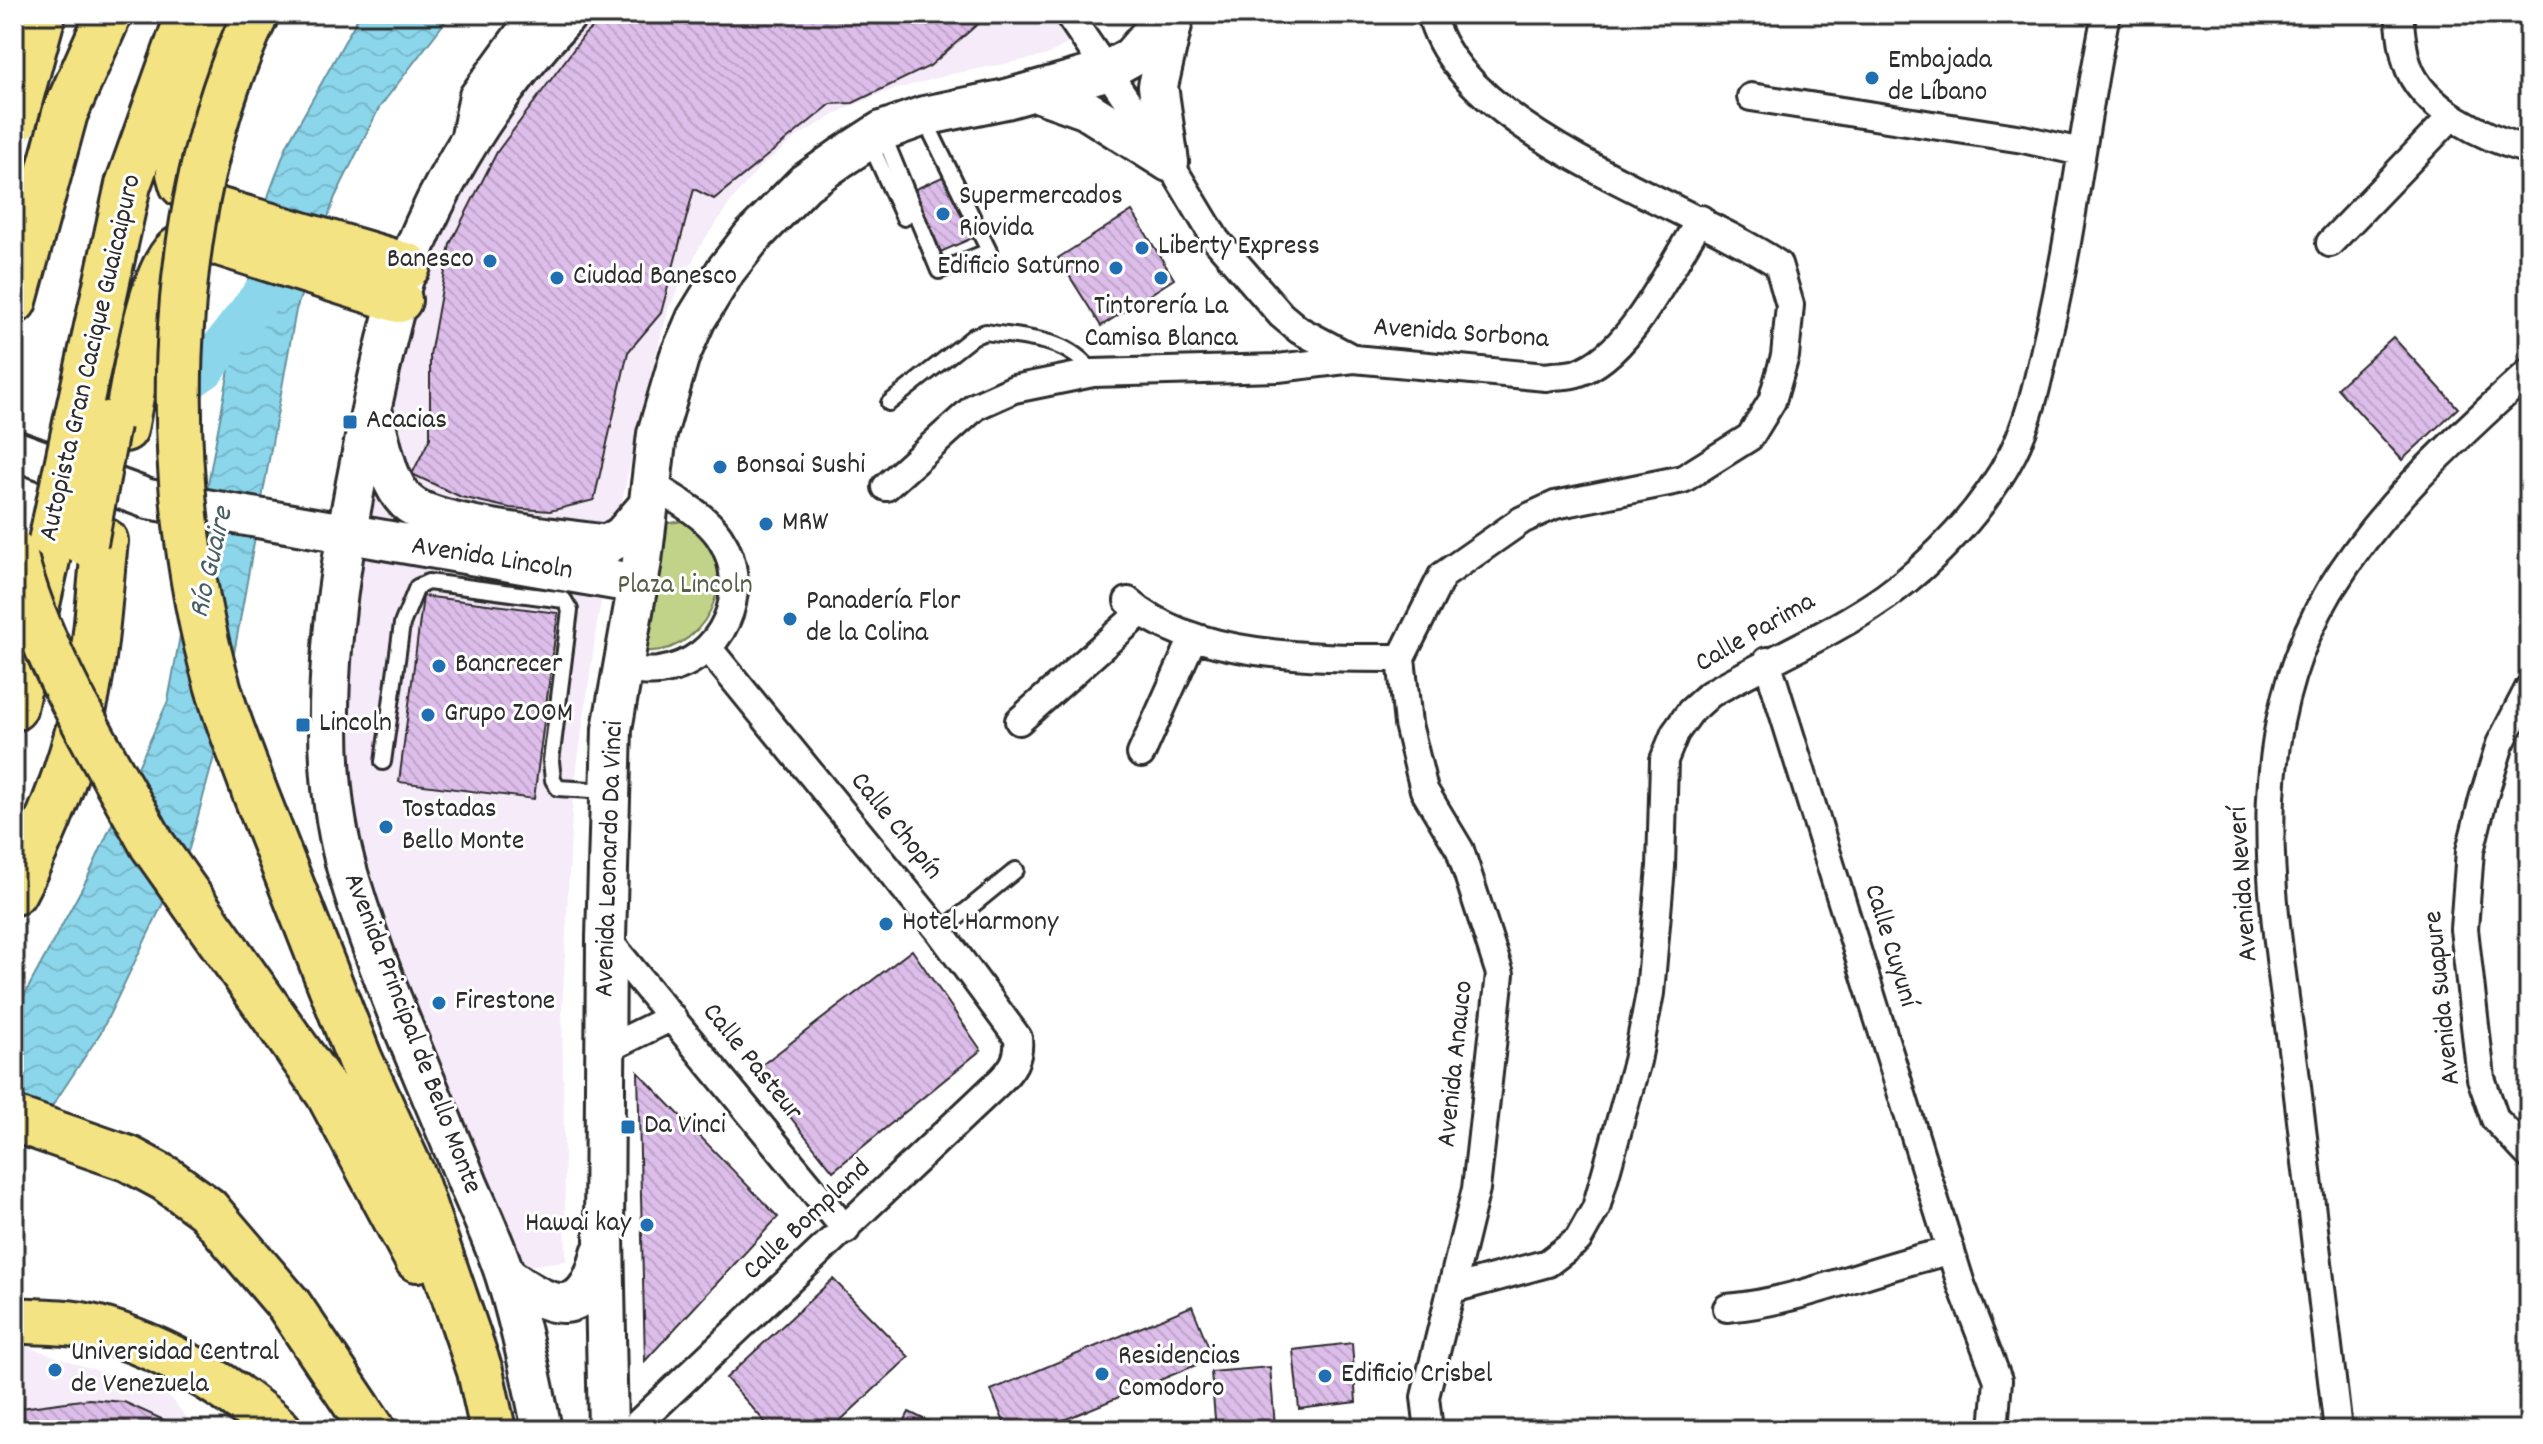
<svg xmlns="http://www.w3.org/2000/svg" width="2543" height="1444" font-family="Dekko,sans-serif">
	<defs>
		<pattern id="water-waves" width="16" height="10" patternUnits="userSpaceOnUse" patternTransform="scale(2)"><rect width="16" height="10" fill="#8bd6eb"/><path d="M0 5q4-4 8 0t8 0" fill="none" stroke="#78b8ca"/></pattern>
		<pattern id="building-back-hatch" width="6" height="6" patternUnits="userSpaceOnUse" patternTransform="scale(2)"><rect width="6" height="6" fill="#ddbdea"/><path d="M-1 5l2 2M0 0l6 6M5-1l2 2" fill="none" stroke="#bea3c9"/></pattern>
	</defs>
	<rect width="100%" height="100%" fill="#fff"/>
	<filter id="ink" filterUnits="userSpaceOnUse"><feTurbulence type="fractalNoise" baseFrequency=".0125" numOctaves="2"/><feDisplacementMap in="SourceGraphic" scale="16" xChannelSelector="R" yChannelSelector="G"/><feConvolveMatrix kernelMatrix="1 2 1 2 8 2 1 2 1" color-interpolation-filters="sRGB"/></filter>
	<g filter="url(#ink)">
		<path fill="#f5ebf9" d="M 558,14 L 1109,14 L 1078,38 L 1045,56 L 952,74 L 882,93 L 843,110 L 798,136 L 758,169 L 732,200 L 700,246 L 669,307 L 642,406 L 598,617 L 573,795 L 562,1012 L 566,1261 L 501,1269 L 389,990 L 331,711 L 422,235 Z
			M 19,1344 L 168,1395 L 197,1430 L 14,1430 L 14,1345 Z"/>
		<path fill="#c0d388" stroke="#767f5a" stroke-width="2" d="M 691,520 L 718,555 C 717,568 720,587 715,599 C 705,630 678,653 646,651 L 662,524 Z"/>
		<path fill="url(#water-waves)" stroke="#65929e" stroke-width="2" d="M 360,14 L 451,14 L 379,108 L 335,197 L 296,310 L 218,742 L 189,849 L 101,1032 L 53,1105 L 14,1149 L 14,1014 L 87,879 L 168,701 L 238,321 L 269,194 L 287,145 Z"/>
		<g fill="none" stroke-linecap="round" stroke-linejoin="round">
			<path stroke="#8bd6eb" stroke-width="40" d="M 166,396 L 205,369 L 273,280"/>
		</g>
		<path fill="url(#building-back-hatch)" stroke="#2b2b2b" stroke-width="2" d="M 609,14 L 989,14 L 930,66 L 853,103 L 831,104 L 714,199 L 694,189 L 661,313 L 628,352 L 594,500 L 550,511 L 510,508 L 461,497 L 412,474 L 430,438 L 430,355 L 450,244 L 497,152 L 585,34 Z
			M 949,174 L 977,236 L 936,254 L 909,192 Z
			M 1132,211 L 1174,279 L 1101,326 L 1058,258 Z
			M 2393,337 L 2458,408 L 2402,460 L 2337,388 Z
			M 423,596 L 558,613 L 534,799 L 399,782 Z
			M 912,950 L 981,1050 L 833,1171 L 754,1071 Z
			M 638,1072 L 778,1217 L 645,1361 Z
			M 833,1279 L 909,1357 L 830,1430 L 772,1430 L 726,1378 Z
			M 1192,1306 L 1213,1358 L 1040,1430 L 1007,1430 L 991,1390 Z
			M 1352,1343 L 1356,1402 L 1299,1409 L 1293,1350 Z
			M 1270,1367 L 1275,1426 L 1216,1430 L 1211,1372 Z
			M 89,1399 L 124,1402 L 164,1420 L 175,1430 L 14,1430 L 14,1409 Z
			M 909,1412 L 946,1430 L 900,1430 Z
			M 711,1421 L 734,1430 L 681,1430 L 696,1422 Z"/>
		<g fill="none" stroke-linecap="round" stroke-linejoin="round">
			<g stroke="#2b2b2b" stroke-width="20">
				<path id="lane" d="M 882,132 L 939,271 L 989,251 L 924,118
					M 869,141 L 904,218
					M 889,403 L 974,336 L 986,332 C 1028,339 1067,337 1093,373
					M 383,762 L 402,624 L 417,587 L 428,582 L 564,600 L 570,610 L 551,761 L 553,780 L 558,788 L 608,791
					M 940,932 L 1016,870"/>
			</g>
			<g stroke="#2b2b2b" stroke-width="32">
				<path id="street" d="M 1068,14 L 1169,162 L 1216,240 L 1281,315 L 1299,330 L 1354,359 L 1546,377 C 1556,375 1568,376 1577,373 C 1632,355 1670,265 1701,219
					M 2399,14 C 2401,30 2402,48 2407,63 C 2421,109 2487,139 2529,150
					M 1751,97 L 2023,139 L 2081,152
					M 465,136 L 473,95 L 532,14
					M 2330,243 L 2451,117
					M 886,487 L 976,406 L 1014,389 L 1093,373 L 1278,368 L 1354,359
					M 1128,601 C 1193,659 1318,658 1401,658
					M 1767,661 L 1961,1284 L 1998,1380 L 1994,1430
					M 622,669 C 634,670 647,673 659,671 C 723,663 755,589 719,536 C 704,514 673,498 651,484
					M 2529,688 L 2500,744 L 2483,799 L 2470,851 L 2464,929 L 2481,1078 L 2495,1119 L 2529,1155
					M 1019,721 L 1141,612
					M 1141,754 L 1193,638
					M 606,938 L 846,1230
					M 607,1049 L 672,1017
					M 1453,1289 L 1548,1263 L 1578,1240 L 1596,1208 L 1637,1061 L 1650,993 L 1661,867 L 1664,760 L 1675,733 L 1690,712 L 1710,694 C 1767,661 1831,635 1885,597 C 1935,561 1985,508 2013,453 C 2031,417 2039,375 2048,336 C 2073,230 2084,121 2106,14
					M 1727,1308 C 1805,1301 1875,1266 1951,1251
					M 631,1430 L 997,1084 C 1012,1070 1020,1059 1018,1038 L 940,932 L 709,649
					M 1429,1430 L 1425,1397 L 1476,1189 L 1500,974 L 1460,850 L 1424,790 L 1408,724 L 1401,658 L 1442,576 L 1522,520 L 1555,505 L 1683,479 L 1750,437 L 1772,401 L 1785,356 L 1790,305 L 1778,264 C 1684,202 1459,132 1431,14
					M 2338,1430 C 2324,1316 2311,1201 2297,1087 C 2276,917 2236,747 2330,590 C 2384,502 2454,441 2529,372"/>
			</g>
			<g stroke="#2b2b2b" stroke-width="44">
				<path id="secondary" d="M 1037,92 L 1085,109 L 1169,162
					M 1169,162 L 1158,86 L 1174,16
					M 372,410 C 381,438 385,481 407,502 C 435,528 564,538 606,545 L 622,536 L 648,506
					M 14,450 L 148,499 L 638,584
					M 505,1275 C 550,1309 585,1323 601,1253
					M 542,1430 C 532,1379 521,1325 505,1275 C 495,1244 481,1214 468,1184 C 428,1084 381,984 350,880 C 305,736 341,545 373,401 C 386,342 399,281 424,226 C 460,147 508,77 568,14
					M 608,1430 L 604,1238 L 606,938 L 612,729 L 642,561 L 657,434 L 679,358 L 696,319 L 726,270 L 752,237 L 805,183 L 842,157 L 882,131 L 924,116 L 1006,99 L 1106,71 L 1131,57 L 1168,14"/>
			</g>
			<g stroke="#2b2b2b" stroke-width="50">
				<path id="highway" d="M 234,14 L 184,136 L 179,173 L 182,184 L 210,208 L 408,266
					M 14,301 L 65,113 L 109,14
					M 77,418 L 128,185 L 189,14
					M 125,429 C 133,390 149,273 177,250 C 189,240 205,242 219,243 L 399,300
					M 14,708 L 52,537
					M 254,790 L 360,1060 L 414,1178 L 480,1371 L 493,1430
					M 152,844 L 328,1093 L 417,1259
					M 14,892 C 51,822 79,749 91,670 C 98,628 100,584 105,541
					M 14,1119 L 129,1159 L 166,1179 L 207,1209 L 289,1305 L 373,1430
					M 14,1320 C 36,1322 61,1321 82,1325 C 151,1339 227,1384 279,1430"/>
			</g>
			<use href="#lane" stroke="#fff" stroke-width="14"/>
			<use href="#street" stroke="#fff" stroke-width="26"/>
			<use href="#secondary" stroke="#fff" stroke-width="38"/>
			<use href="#highway" stroke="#f4e382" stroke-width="44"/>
			<g stroke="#2b2b2b" stroke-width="50" stroke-linecap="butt">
				<path id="highway-bridge" d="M 14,121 L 43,14
					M 52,537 L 77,418
					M 85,543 L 107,424
					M 14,553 C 40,656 101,751 152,844
					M 254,790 C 244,761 232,733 223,704 C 158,495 161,213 256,14"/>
			</g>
			<use href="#highway-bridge" stroke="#f4e382" stroke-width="44"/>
		</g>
	</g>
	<g fill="#1f6fb2" stroke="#fff" stroke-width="3">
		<circle cx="1872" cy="78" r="8"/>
		<circle cx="943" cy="214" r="8"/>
		<circle cx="1142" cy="248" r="8"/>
		<circle cx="490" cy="261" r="8"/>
		<circle cx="1116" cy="268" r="8"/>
		<circle cx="557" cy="278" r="8"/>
		<circle cx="1161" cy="278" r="8"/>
		<rect x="342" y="414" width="16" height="16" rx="4"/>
		<circle cx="720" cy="467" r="8"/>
		<circle cx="766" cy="524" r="8"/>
		<circle cx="790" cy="619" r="8"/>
		<circle cx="439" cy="666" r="8"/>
		<circle cx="428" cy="715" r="8"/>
		<rect x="295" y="717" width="16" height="16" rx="4"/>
		<circle cx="386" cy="827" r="8"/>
		<circle cx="886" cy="924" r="8"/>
		<circle cx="439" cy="1003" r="8"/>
		<rect x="620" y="1119" width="16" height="16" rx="4"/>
		<circle cx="647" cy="1225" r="8"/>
		<circle cx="55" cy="1370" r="8"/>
		<circle cx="1102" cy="1374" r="8"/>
		<circle cx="1325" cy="1376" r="8"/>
	</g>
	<g text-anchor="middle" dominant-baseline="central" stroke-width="6" stroke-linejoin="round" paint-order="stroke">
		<g font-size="28" fill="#2b2b2b" stroke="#fff" text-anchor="start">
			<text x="1888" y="62">Embajada<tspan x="1888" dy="32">de Líbano</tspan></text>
			<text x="959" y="198">Supermercados<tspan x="959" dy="32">Riovida</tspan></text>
			<text x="1158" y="248">Liberty Express</text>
			<text x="474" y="261" text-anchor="end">Banesco</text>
			<text x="1100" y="268" text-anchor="end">Edificio Saturno</text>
			<text x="573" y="278">Ciudad Banesco</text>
			<text x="1161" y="308" text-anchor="middle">Tintorería La<tspan x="1161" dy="32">Camisa Blanca</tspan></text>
			<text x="366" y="422">Acacias</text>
			<text x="736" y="467">Bonsai Sushi</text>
			<text x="782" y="524">MRW</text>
			<text x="806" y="603">Panadería Flor<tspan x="806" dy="32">de la Colina</tspan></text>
			<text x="455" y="666">Bancrecer</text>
			<text x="444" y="715">Grupo ZOOM</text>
			<text x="319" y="725">Lincoln</text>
			<text x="402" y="811">Tostadas<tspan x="402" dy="32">Bello Monte</tspan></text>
			<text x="902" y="924">Hotel Harmony</text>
			<text x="455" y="1003">Firestone</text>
			<text x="644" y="1127">Da Vinci</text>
			<text x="631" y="1225" text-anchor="end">Hawai kay</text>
			<text x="71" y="1354">Universidad Central<tspan x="71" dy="32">de Venezuela</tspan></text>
			<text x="1118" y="1358">Residencias<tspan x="1118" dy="32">Comodoro</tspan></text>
			<text x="1341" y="1376">Edificio Crisbel</text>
		</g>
		<g font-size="28" fill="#2b2b2b" stroke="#fff">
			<text transform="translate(1461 335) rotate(4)">Avenida Sorbona</text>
			<text transform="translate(92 358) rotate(-77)">Autopista Gran Cacique Guaicaipuro</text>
			<text transform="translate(492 560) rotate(9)">Avenida Lincoln</text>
			<text transform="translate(1756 634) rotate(-30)">Calle Parima</text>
			<text transform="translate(895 827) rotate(51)">Calle Chopín</text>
			<text transform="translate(611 859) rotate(-88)">Avenida Leonardo Da Vinci</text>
			<text transform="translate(2245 884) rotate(-94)">Avenida Neverí</text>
			<text transform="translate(1889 946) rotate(73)">Calle Cuyuní</text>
			<text transform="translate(2444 998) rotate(-96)">Avenida Suapure</text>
			<text transform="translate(411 1034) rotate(69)">Avenida Principal de Bello Monte</text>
			<text transform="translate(751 1063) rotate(51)">Calle Pasteur</text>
			<text transform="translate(1457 1064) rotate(-84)">Avenida Anauco</text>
			<text transform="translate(808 1221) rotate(-43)">Calle Bompland</text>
		</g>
		<g font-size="28" fill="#585d47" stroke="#fff">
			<text x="685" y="587">Plaza Lincoln</text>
		</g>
		<g font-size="30" font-style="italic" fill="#485e65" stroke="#fff">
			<text transform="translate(213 563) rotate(-77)">Río Guaire</text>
		</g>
	</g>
	<rect width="2543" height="1444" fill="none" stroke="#fff" stroke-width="48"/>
	<rect x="24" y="24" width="2495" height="1396" fill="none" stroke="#2b2b2b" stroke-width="3" filter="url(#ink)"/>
</svg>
